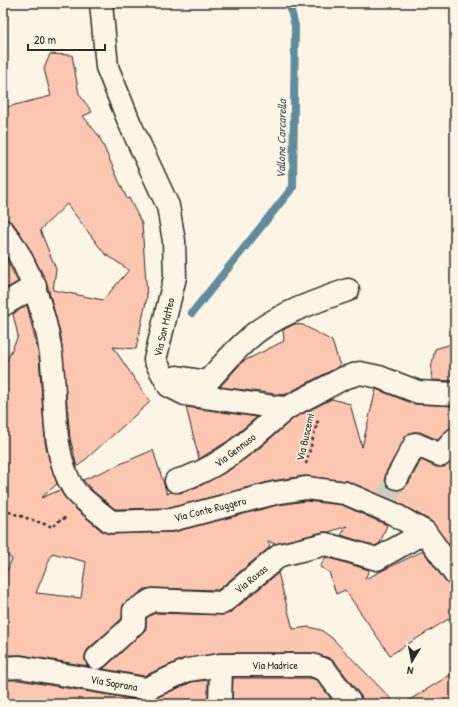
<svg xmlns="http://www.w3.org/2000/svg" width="458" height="707" font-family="'Patrick Hand',sans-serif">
	<rect width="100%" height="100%" fill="#fcf5e5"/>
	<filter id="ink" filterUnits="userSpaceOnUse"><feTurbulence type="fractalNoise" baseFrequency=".025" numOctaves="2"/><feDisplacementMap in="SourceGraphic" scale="8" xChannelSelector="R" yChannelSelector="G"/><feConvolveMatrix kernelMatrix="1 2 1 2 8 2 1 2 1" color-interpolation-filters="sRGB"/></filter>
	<g filter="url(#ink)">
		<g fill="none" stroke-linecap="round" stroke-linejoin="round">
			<path stroke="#628b9c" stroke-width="8" d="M 192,313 L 293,187 L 295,26 L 289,3"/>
		</g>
		<path fill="#fdc6b1" stroke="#2b2b2b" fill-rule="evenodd" d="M 50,54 L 72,55 L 79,94 L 92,112 L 83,116 L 99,136 L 127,199 L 129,198 L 142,224 L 147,297 L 136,349 L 113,347 L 150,402 L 77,467 L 70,438 L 61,337 L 46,280 L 22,236 L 13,223 L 3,219 L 3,108 L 51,96 L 44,69 ZM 67,204 L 104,253 L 129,270 L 103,300 L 53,290 L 56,269 L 40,230 Z
			M 3,252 L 18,282 L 3,290 Z
			M 27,305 L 39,356 L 45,442 L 49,460 L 57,484 L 41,498 L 60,490 L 66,499 L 77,510 L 103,532 L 111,534 L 174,532 L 278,505 L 306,501 L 342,505 L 387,525 L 380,543 L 375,546 L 341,535 L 347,526 L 329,532 L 323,532 L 275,544 L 268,541 L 270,547 L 218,590 L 153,588 L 145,589 L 123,605 L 122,619 L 88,649 L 85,655 L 85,661 L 88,666 L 22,655 L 3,655 L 3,580 L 12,559 L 3,553 L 3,369 L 18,336 L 13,314 ZM 52,553 L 86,562 L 81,598 L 36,593 Z
			M 294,324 L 303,325 L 332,341 L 340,366 L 284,395 L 220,387 L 242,362 L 284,341 L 283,330 Z
			M 455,343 L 455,381 L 432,380 L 431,369 L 435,349 Z
			M 376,389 L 414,404 L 455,406 L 455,427 L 446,431 L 438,440 L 420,432 L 413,432 L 408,434 L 386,472 L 385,478 L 386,484 L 391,489 L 398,490 L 403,489 L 408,484 L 421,460 L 436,467 L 443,467 L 455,458 L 455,552 L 431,521 L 397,502 L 347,481 L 304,476 L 272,481 L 169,508 L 115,509 L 93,491 L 83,480 L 153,450 L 167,494 L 171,492 L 180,493 L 198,487 L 228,471 L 256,451 L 294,418 L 332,399 L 350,404 L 362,447 Z
			M 186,407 L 257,417 L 228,441 L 199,459 Z
			M 423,551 L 445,581 L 449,585 L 455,586 L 455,615 L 390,655 L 345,590 L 336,594 L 329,572 L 320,567 L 326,557 L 369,570 L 365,579 Z
			M 278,573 L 293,629 L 309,627 L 321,630 L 332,638 L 396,704 L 363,704 L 361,696 L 335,662 L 329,658 L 312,653 L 219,653 L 183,659 L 144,676 L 103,669 L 142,633 L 146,629 L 146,618 L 155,613 L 222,615 L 230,613 Z
			M 455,672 L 455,699 L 448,704 L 403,704 Z
			M 233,678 L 310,678 L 317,680 L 335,704 L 232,704 Z
			M 3,680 L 19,680 L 144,701 L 151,700 L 192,682 L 208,680 L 208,704 L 3,704 Z"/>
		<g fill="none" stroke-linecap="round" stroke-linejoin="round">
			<path stroke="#d2cdc0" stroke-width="22" stroke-dasharray="22 11" stroke-linecap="butt" d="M 384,502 L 397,478"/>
			<g stroke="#2b2b2b" stroke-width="25">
				<path id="street" d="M 101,3 L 107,67 L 130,124 L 168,206 L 174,241 L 175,277 L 155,360 L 169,386 L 185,394 L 273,407 L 287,408 L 344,378 L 360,373 L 379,377 L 418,392 L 455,394
					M 3,305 L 35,286
					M 177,377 L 207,382 C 220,368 232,353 247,340 C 272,316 316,301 348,290
					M 397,478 L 415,444 L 441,455 L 455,439
					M 176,481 C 221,469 252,437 287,408
					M 97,658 L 134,624 L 134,611 L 152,600 L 222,603 L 280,555 L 326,544 L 377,559 L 425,532
					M 3,668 L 20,667 L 146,689 L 188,670 L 221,665
					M 220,704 L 221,665 L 312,665 L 325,670 L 351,704"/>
			</g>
			<g stroke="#2b2b2b" stroke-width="25">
				<path id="secondary" d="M 3,231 C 28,260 46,316 51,354 C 57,398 50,449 73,488 C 78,497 102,514 111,522 L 171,520 L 275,493 L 306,488 L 345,493 L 392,513 L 425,532 L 455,574"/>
			</g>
			<path stroke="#2b2b2b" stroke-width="2.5" stroke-dasharray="3 3" stroke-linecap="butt" d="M 306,464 L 318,420
				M 3,510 L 53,527 L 62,518 L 67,519"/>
			<use href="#street" stroke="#fcf5e5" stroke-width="22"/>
			<use href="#secondary" stroke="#fcf5e5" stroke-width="22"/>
		</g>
	</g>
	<g text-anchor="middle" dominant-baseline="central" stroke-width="3" stroke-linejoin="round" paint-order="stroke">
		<g font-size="11" fill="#2b2b2b" stroke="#fcf5e5">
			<text transform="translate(164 327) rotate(-77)">Via San Matteo</text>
			<text transform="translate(305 437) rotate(-77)">Via Buscemi</text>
			<text transform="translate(235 450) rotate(-37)">Via Gennuso</text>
			<text transform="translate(210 509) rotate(-14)">Via Conte Ruggero</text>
			<text transform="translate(251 579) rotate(-39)">Via Roxas</text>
			<text x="275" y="665">Via Madrice</text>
			<text transform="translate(114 683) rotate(10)">Via Soprana</text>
		</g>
		<g font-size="12" font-style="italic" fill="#475b64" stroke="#fcf5e5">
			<text transform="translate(281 139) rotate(-89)">Vallone Carcarella</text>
		</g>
	</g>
	<rect width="458" height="707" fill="none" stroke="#fcf5e5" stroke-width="16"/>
	<rect x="8" y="8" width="442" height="691" fill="none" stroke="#2b2b2b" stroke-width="1.5" filter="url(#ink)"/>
	<g transform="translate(412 661) rotate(190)" stroke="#fcf5e5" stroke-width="3" paint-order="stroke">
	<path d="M0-3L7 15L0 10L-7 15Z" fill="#2b2b2b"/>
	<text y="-6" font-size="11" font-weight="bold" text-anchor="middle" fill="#2b2b2b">N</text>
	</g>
	<path d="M28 44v6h77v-6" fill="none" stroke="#2b2b2b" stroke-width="2"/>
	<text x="34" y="44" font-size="12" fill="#2b2b2b" stroke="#fcf5e5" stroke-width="3" paint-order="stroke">20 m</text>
</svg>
